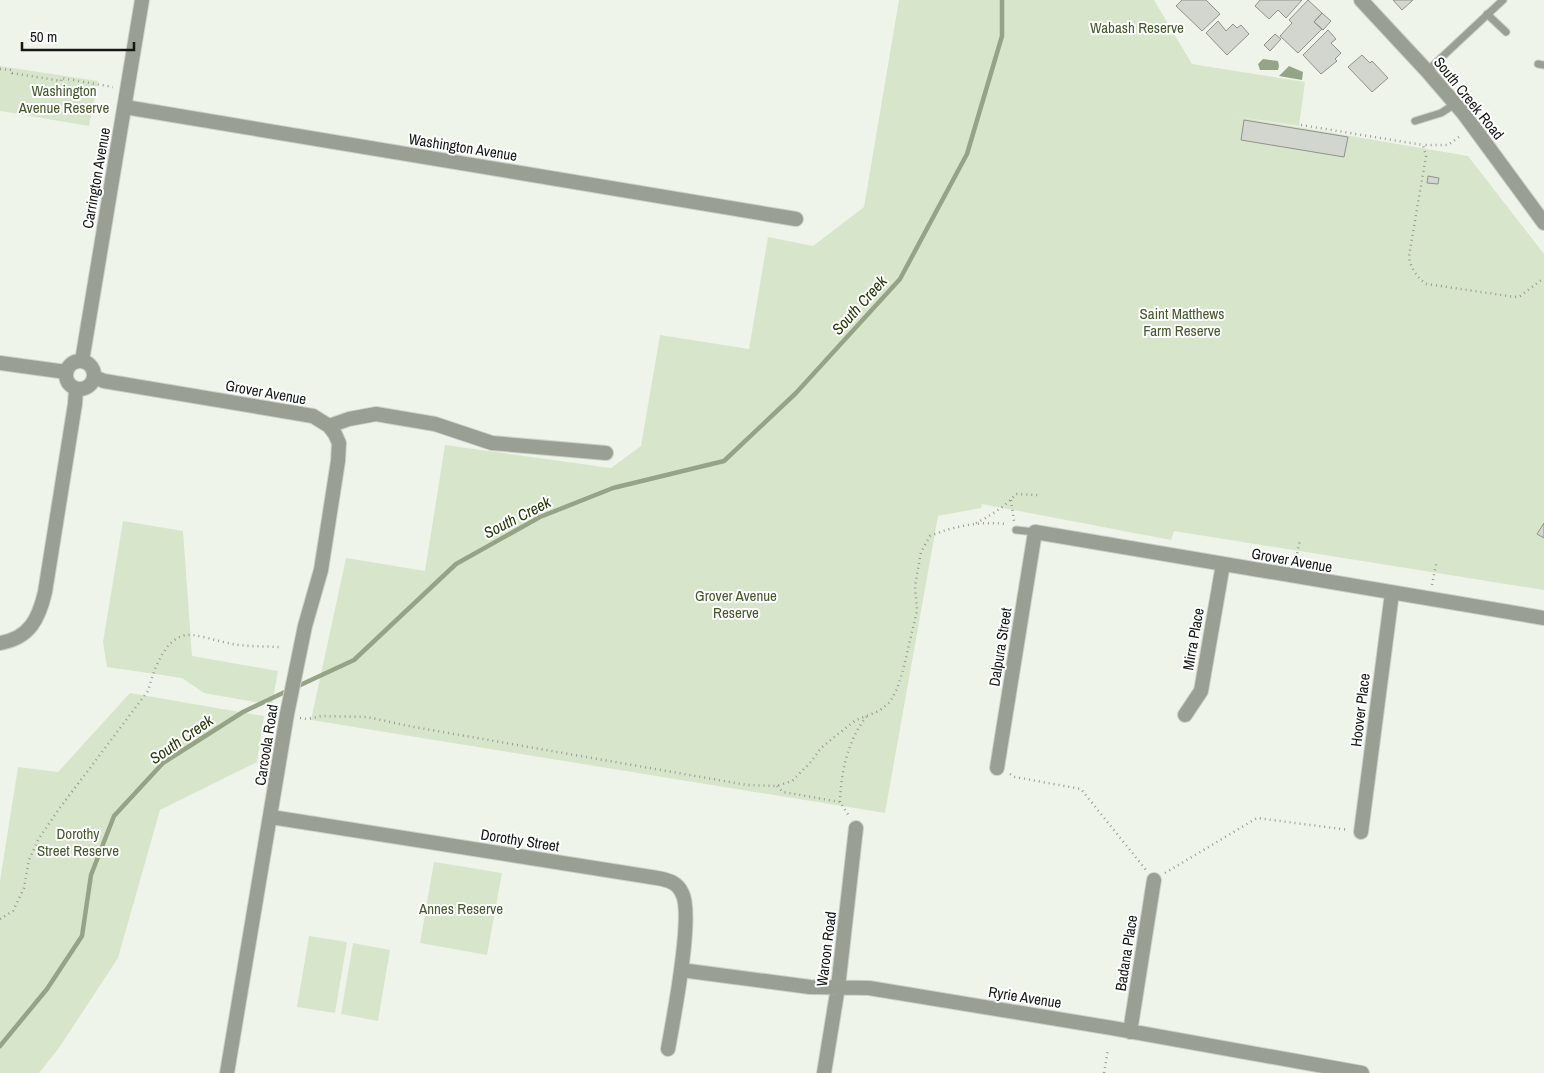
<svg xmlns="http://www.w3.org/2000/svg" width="1544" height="1073" font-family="'Archivo Narrow',sans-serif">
	<rect width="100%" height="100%" fill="#eff4eb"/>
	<path fill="#d7e6ca" d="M 899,0 L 1154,0 L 1192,64 L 1305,82 L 1299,126 L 1233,116 L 1468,156 L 1544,254 L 1544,590 L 1174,531 L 1171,540 L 982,504 L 981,508 L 938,516 L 885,813 L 311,720 L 346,558 L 425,571 L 445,445 L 611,468 L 641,446 L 660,335 L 749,349 L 768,237 L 813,246 L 864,207 Z
		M 0,66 L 98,81 L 89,126 L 0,111 Z
		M 123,521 L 183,531 L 192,656 L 278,671 L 272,705 L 204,693 L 182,678 L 107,667 L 103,642 Z
		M 130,693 L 264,716 L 257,762 L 160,810 L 118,958 L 59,1048 L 39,1073 L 0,1073 L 0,881 L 18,767 L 58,772 Z
		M 434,862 L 502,873 L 487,955 L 420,943 Z
		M 309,936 L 347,942 L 335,1013 L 297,1007 Z
		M 353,943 L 390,950 L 378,1021 L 341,1014 Z"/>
	<path fill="#95a487" d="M 1263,59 L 1278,61 L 1279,66 L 1278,70 L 1260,70 L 1258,64 Z
		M 1289,66 L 1303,72 L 1302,80 L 1279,76 Z"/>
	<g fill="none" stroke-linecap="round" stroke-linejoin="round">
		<path stroke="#95a487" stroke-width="4.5" d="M 296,687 L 354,660 L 456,564 L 540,517 L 613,488 L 724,461 L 796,393 L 900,279 L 967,154 L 1002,36 L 1002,0
			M 0,1046 L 47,989 L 82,936 L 91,875 L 114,816 L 163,763 L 243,712 L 289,690"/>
	</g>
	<path fill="#d2d6ce" stroke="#8e938b" d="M 1182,0 L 1206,0 L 1220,14 L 1202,31 L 1176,6 Z
		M 1260,0 L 1302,0 L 1286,18 L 1278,10 L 1269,19 L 1255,6 Z
		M 1308,0 L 1322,13 L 1314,22 L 1322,29 L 1298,53 L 1280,36 L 1292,23 L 1289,20 Z
		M 1393,0 L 1413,0 L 1402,10 Z
		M 1322,13 L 1331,21 L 1323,30 L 1314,22 Z
		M 1218,21 L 1226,31 L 1233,24 L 1237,28 L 1241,25 L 1249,34 L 1227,55 L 1206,33 Z
		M 1328,30 L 1336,39 L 1331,43 L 1341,53 L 1335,59 L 1337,61 L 1321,74 L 1303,55 Z
		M 1275,34 L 1281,39 L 1270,51 L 1264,45 Z
		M 1362,55 L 1370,63 L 1372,61 L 1388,78 L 1372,92 L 1348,67 Z
		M 1244,120 L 1348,137 L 1344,157 L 1241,140 Z
		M 1428,176 L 1439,178 L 1438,184 L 1427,183 Z
		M 1544,523 L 1544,538 L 1537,534 Z"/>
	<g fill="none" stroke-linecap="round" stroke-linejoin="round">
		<g stroke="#ccd1c9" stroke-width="9">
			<path id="service" d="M 1487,14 L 1506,32
				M 1538,64 L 1544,65
				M 1427,71 L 1503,0
				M 1415,121 L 1441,113 L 1455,104
				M 1016,530 L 1035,532"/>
		</g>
		<g stroke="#ccd1c9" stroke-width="16">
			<path id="minor" d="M 125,107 L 796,219
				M 0,363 L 66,372
				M 94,377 L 104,381 L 313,416 L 329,426 L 335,434 L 339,443 L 338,461 L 321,570 L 305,626 L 287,714 L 227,1073
				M 329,426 L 349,419 L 376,414 L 435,424 L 492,443 L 606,453
				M 1185,715 L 1201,691 L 1223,564
				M 997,768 L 1035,532 L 1544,618
				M 271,817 L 657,878 C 668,880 677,882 682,893 C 694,914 673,1021 668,1049
				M 1361,832 L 1392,593
				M 681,970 L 810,987 L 869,988 L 1112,1028 L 1362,1073
				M 1130,1032 L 1154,880
				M 824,1073 L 838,987 L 856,828"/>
		</g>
		<g stroke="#ccd1c9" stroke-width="16">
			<path id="tertiary" d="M 1361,0 L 1427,71 L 1464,114 L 1544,223
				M66 375a14 14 0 1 1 28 0a14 14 0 1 1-28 0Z
				M 82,361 L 142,0
				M 0,643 C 30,638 39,618 45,592 L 75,404 L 76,389"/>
		</g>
		<path stroke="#989b95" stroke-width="2.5" stroke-dasharray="1 4" stroke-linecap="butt" d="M 0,69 L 12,70 L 12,73 L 61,81 L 61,78 L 113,87
			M 1301,125 L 1423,145
			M 1459,137 L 1448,145 L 1423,145 L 1426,156 L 1409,256 C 1409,265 1418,280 1427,284 L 1515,297 L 1520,296 L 1544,278
			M 1011,500 L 1014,521
			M 976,523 C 990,516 1006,506 1016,494 L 1039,495
			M 1295,563 L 1300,540
			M 1432,585 L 1436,564
			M 300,718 L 308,719 L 321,716 L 367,717 L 414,727 L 747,785 L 777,786 L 792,781 L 810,763 L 821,748 L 833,738 L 856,720 L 879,711 L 890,702 L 897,689 L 903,670 L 917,611 L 915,586 L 921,552 L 930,536 C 954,526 980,521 1006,524
			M 1010,774 L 1015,777 L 1081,789 L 1146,870
			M 777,786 L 783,792 L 840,802 L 849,816
			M 840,802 C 841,772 848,738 868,715
			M 1165,873 L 1257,818 L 1349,830
			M 0,919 L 13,911 L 24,888 L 29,860 L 38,840 L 59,809 L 148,691 C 153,673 162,643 182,636 C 193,632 216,641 228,643 C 244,647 262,646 279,647
			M 1104,1073 L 1108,1049"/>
		<use href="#service" stroke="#99a093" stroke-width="7"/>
		<use href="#minor" stroke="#99a093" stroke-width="14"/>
		<use href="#tertiary" stroke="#99a093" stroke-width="14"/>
	</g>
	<g text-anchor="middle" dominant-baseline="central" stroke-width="4" stroke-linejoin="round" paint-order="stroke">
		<g font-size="15" fill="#43592b" stroke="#fff">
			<text x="1137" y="27">Wabash Reserve</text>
			<text x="64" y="90">Washington<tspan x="64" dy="17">Avenue Reserve</tspan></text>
			<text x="1182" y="313">Saint Matthews<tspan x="1182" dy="17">Farm Reserve</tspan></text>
			<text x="736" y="595">Grover Avenue<tspan x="736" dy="17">Reserve</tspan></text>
			<text x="78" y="833">Dorothy<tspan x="78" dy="17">Street Reserve</tspan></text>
			<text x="461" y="908">Annes Reserve</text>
		</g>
		<g font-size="15" fill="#151714" stroke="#fff">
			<text transform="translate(1469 98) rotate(51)">South Creek Road</text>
			<text transform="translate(463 147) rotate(9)">Washington Avenue</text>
			<text transform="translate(96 178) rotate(-80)">Carrington Avenue</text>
			<text transform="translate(266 392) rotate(10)">Grover Avenue</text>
			<text transform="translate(1292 560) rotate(10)">Grover Avenue</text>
			<text transform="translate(1193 639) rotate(-80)">Mirra Place</text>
			<text transform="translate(1000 647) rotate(-81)">Dalpura Street</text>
			<text transform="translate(1360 710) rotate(-83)">Hoover Place</text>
			<text transform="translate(266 745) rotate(-81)">Carcoola Road</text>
			<text transform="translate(520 840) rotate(9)">Dorothy Street</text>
			<text transform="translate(826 949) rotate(-83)">Waroon Road</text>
			<text transform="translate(1126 953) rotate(-81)">Badana Place</text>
			<text transform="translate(1025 997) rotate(9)">Ryrie Avenue</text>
		</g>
		<g font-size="16" font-style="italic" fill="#263b0b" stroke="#fff">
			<text transform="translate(859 305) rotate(-48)">South Creek</text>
			<text transform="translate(517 517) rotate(-27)">South Creek</text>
			<text transform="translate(181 739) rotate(-35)">South Creek</text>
		</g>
	</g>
	<path d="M22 42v8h112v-8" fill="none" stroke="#151714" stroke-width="2.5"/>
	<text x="30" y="42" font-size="15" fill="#151714" stroke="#ffffff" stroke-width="4" paint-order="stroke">50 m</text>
</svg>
